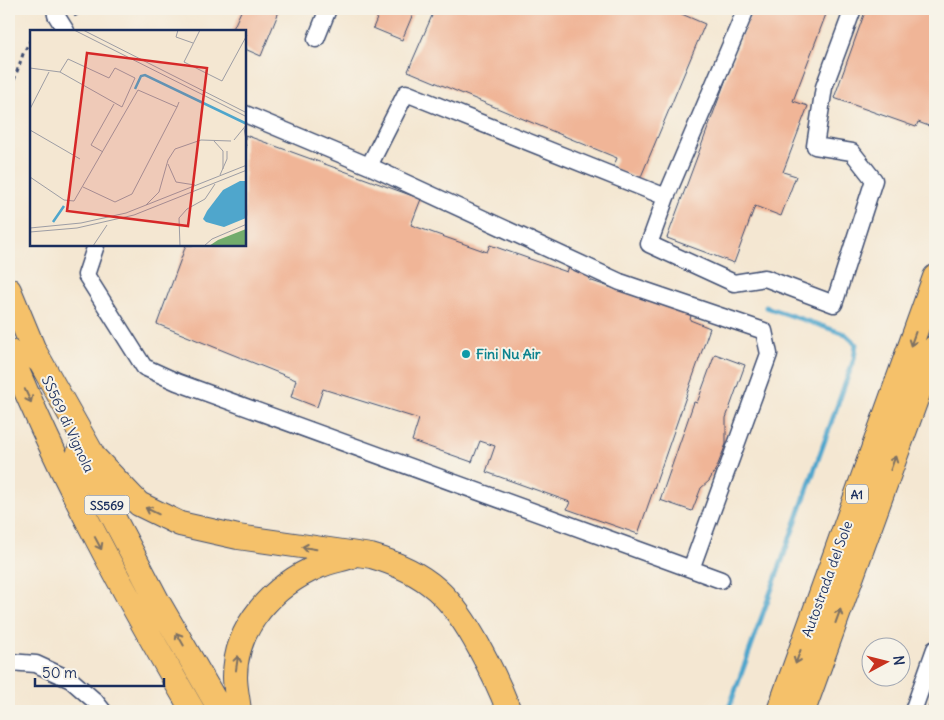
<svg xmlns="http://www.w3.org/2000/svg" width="944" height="720" font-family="Delius,sans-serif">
	<rect width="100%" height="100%" fill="#f7f3e8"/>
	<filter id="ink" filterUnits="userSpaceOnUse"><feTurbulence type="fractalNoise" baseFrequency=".02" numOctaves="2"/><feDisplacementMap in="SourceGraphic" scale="10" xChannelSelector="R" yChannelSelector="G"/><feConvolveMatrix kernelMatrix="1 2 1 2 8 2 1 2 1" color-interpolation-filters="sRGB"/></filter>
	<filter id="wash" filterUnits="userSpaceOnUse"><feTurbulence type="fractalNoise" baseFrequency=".0096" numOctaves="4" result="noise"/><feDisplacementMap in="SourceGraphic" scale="20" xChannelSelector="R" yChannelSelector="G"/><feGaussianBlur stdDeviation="1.12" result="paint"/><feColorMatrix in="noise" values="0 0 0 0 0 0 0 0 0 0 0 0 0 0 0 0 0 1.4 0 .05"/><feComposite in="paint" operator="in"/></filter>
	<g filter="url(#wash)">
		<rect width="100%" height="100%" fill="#f4e7d2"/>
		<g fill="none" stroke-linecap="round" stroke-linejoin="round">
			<path stroke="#4fa6cc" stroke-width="5" d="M 728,711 L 854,359 L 856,344 L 845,334 L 766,307"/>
		</g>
		<g id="blocks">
			<path fill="#f0b597" d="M 242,9 L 280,9 L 261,56 L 245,49 L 245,31 L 232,31 Z
				M 381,9 L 415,9 L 402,40 L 373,28 Z
				M 430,9 L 670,9 L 705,24 L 640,179 L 613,168 L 617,158 L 408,71 L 434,11 Z
				M 752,9 L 828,9 L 793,101 L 808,106 L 783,172 L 796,176 L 781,216 L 755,206 L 734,263 L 667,238 Z
				M 866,9 L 935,9 L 934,128 L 918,122 L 916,127 L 834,98 Z
				M 245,135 L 421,199 L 411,225 L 487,252 L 490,245 L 567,272 L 570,264 L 592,272 L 589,280 L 691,315 L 690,320 L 710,328 L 638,534 L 567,509 L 570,502 L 486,472 L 495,446 L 480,441 L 472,462 L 412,441 L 419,419 L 323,389 L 317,407 L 291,397 L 296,380 L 157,324 L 186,245 L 245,245 Z
				M 715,354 L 745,365 L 726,418 L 726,444 L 717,467 L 709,481 L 701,488 L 692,511 L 660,500 L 694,402 L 697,403 Z
				M 935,690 L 935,711 L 927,711 Z"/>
		</g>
	</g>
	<g filter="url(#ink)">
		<use href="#blocks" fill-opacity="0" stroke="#3c4b6f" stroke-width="1"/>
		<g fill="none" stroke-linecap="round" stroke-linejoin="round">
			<g stroke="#3c4b6f" stroke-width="19">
				<path id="minor" d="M 55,9 L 56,15 L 66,31
					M 746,9 L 666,197 L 649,244 L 734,283 L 765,278 L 834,304 L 874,180 L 852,152 L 815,146 L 824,87 L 853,9
					M 316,39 L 328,9
					M 245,114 L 369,166 L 620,282 L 764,331 L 769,354 L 691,569 L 721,580
					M 369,166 L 406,93 L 666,197
					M 96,245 L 86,275 L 144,367 L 177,382 L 691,569
					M 9,662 L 36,664 L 71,680 L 95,701 L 103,711
					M 913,711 L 935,649"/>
			</g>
			<g stroke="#3c4b6f" stroke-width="26">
				<path id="highway" d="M 9,290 L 38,360
					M 31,345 L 94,457 L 139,504 L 180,524 L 238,537 L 371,556 C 428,572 453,598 480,649 C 491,669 501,690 509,711
					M 9,351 C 60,476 125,595 193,711
					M 79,452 L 158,602 L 221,711
					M 239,711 C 238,700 235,688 235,677 C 235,626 274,585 319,566 C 328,562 339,560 349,557
					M 779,711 L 935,277
					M 803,711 L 935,347"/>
			</g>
			<path stroke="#3c4b6f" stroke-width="3" stroke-dasharray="4 4" stroke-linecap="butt" d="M 74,16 L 87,9
				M 9,95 L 23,54 L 31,39"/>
			<use href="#minor" stroke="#fff" stroke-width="16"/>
			<use href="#highway" stroke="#f5c16b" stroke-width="24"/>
		</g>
		<defs><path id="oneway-shaft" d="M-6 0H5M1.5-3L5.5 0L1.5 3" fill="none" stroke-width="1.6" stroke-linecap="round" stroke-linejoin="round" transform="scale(1.25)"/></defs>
		<g stroke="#7d7164">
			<use href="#oneway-shaft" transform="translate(913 339) rotate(110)"/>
			<use href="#oneway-shaft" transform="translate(28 396) rotate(65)"/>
			<use href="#oneway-shaft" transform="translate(893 463) rotate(-70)"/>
			<use href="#oneway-shaft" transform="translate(152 511) rotate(-154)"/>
			<use href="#oneway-shaft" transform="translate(98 543) rotate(62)"/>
			<use href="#oneway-shaft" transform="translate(309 548) rotate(-171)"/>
			<use href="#oneway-shaft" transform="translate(838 616) rotate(-70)"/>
			<use href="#oneway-shaft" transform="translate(180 639) rotate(-120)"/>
			<use href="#oneway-shaft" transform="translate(798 657) rotate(110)"/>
			<use href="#oneway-shaft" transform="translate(237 663) rotate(-82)"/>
		</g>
	</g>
	<circle fill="#0f9aa8" stroke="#f7f3e8" stroke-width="2" cx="466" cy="354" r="5"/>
	<g text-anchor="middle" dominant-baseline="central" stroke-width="4" stroke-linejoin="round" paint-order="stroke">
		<g fill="#f7f3e8" stroke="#5d6a87" stroke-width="1">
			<rect x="846" y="484.5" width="22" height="19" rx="4"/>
			<rect x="84.5" y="495.5" width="45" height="19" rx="4"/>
		</g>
		<g font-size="12" font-weight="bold" fill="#1b2f5e">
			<text x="857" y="494">A1</text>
			<text x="107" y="505">SS569</text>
		</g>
		<g font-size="14" font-weight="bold" fill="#0d838f" stroke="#f7f3e8" text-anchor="start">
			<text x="476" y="354">Fini Nu Air</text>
		</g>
		<g font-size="14" fill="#1b2f5e" stroke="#f7f3e8">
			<text transform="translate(68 424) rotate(65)">SS569 di Vignola</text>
			<text transform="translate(827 579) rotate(-70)">Autostrada del Sole</text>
		</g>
	</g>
	<g transform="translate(30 30)">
		<rect width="216" height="216" fill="#f4e7d2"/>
		<path d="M 216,199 L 216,216 L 179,216 L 188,210 Z" fill="#72ac6c"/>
		<path d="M 210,151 L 216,151 L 216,188 L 194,197 L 176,192 L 173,189 L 177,181 L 193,160 Z" fill="#4fa6cc"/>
		<path fill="none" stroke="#4fa6cc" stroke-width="2.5" d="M 105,59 L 111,46 L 115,45 L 217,94M 23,192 L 34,176"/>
		<path fill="none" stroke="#9d9da4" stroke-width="1" d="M 44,0 L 217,87M 53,0 L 217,83M 148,0 L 146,7 L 163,13M 170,0 L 154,32 L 192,51 L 217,5M 0,38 L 30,42 L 38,29 L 79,48 L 85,38 L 105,48 L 92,77 L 30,42M 0,79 L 19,42M 214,98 L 217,116M 0,100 L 50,129M 204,110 L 217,94M 184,111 L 193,121 L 193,139M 73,122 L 61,115 L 84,74M 138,134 L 146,152 L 165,155M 190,145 L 197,129 L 197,121M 0,147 L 34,170 L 44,171 L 108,60 L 147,77 L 149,72M 53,157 L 85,172 L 102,164 L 147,77M 116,175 L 129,162 L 138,130 L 145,119 L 171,110 L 201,111M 0,198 L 51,193 L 96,183 L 217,135M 0,202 L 47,198 L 104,185 L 217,140M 63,216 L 77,195M 150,216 L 149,188 L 157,179 L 175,169 L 185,154M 174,216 L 182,209 L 217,194"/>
		<path fill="#d62828" fill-opacity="0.15" stroke="#d62828" stroke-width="2.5" d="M 57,23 L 177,38 L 158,196 L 37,181 Z"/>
		<rect width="216" height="216" fill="none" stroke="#1b2f5e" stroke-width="2.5"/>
	</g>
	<rect width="944" height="720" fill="none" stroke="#f7f3e8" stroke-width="30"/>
	<g transform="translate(886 662) rotate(83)"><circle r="24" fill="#f7f3e8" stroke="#9fa5b1"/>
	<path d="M0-4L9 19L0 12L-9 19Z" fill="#c8321e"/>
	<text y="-8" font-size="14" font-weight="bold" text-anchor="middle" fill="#1b2f5e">N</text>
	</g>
	<path d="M35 678v8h129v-8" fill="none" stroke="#1b2f5e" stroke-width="2.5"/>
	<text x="42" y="678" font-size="15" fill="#1b2f5e" stroke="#f7f3e8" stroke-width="4" paint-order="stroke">50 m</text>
</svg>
